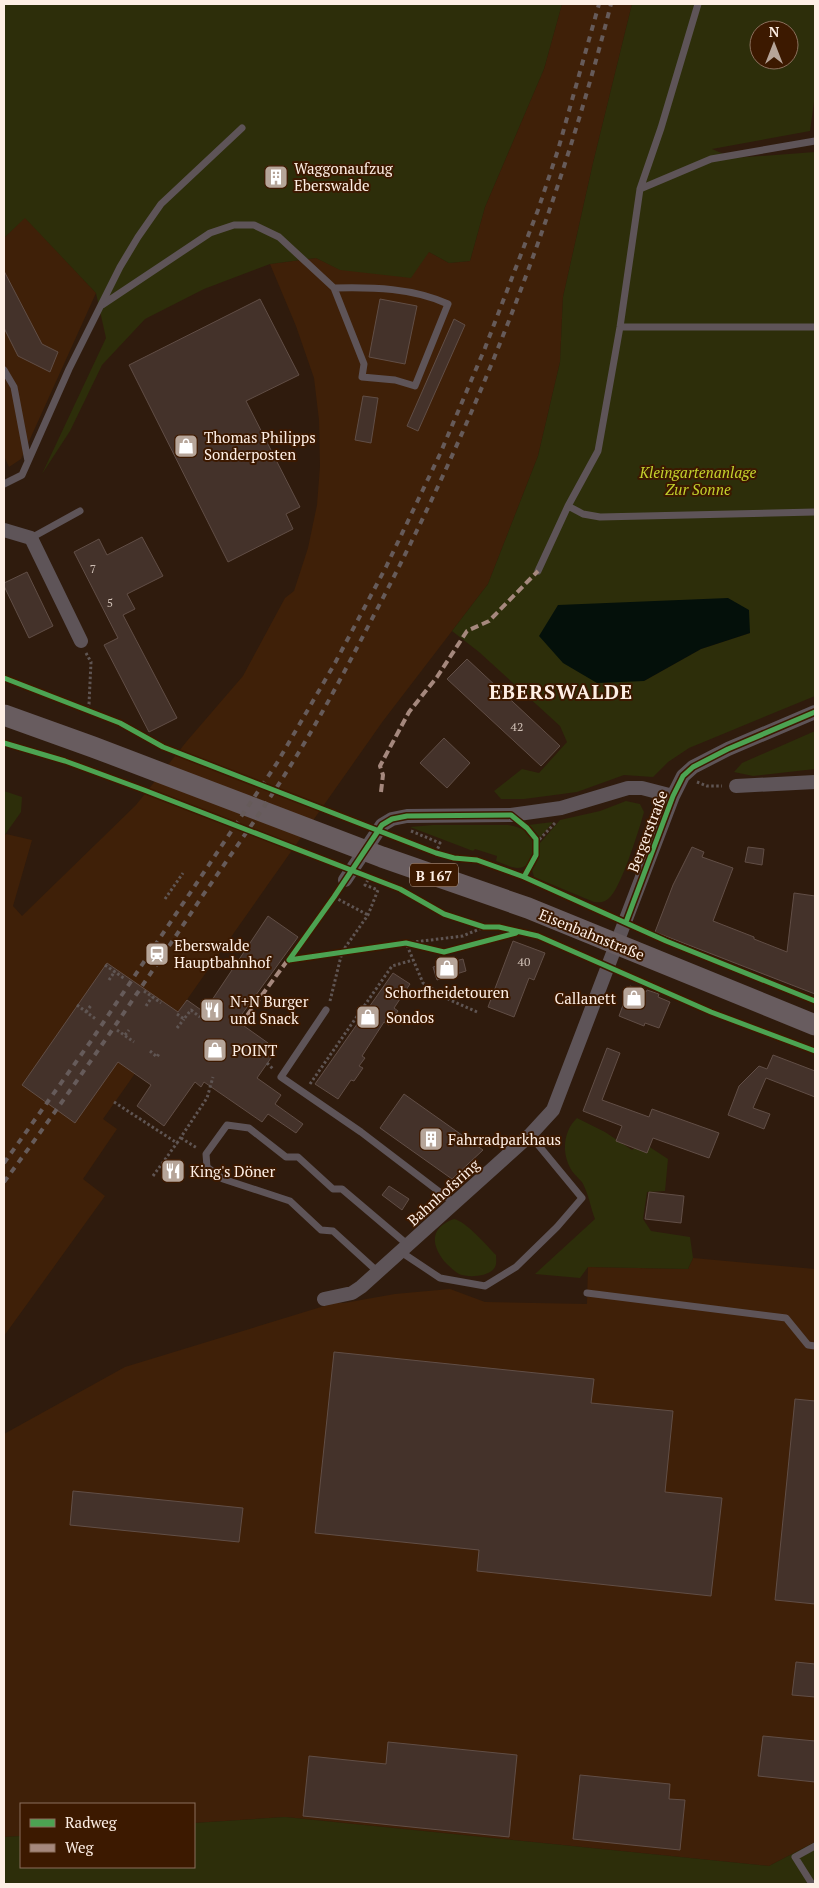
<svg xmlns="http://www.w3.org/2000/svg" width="819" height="1888" font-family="'PT Serif',serif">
	<rect width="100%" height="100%" fill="#2f1b0d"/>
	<path fill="#3f2008" d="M 562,4 L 632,4 L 593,163 L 563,297 L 560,362 L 538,456 L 488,584 L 383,721 L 103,1119 L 117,1129 L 83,1179 L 105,1196 L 4,1336 L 4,836 L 6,834 L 32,840 L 13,906 L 22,916 L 136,805 L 187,741 L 243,676 L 285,598 L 294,591 L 308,548 L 317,505 L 320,466 L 319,420 L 314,378 L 296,326 L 270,264 L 316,258 L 341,270 L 429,252 L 449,263 L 470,261 L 485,207 L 544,69 Z
		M 25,217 L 96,293 L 21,459 L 9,467 L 4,456 L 4,238 Z
		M 693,1258 L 815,1269 L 815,1842 L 769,1866 L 285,1817 L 194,1823 L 194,1804 L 21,1804 L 21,1836 L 4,1837 L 4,1434 L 125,1367 L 334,1303 L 344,1303 L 395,1294 L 450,1289 L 485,1302 L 587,1304 L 588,1267 L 688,1269 Z"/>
	<path fill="#2d2e0a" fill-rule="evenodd" d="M 4,4 L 562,4 L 544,69 L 485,207 L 470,261 L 449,263 L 429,252 L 411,278 L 340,270 L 316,258 L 270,264 L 204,289 L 145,319 L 102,365 L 70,431 L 42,474 L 106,338 L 96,293 L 25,218 L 4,238 Z
		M 632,4 L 815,4 L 815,95 L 810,131 L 712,149 L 733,158 L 815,152 L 815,696 L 689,748 L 668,762 L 653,777 L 624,775 L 577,792 L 524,799 L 501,799 L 494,791 L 522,769 L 539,773 L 567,742 L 560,726 L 479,652 L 452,631 L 488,584 L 538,456 L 560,362 L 563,297 L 593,163 ZM 759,30 L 789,30 L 789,60 L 759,60 ZM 728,598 L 750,633 L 701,649 L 644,681 Z
		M 815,731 L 815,769 L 753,776 L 734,772 L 742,763 Z
		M 4,791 L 22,797 L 21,812 L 4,836 Z
		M 626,801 L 640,804 L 644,812 C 639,830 622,884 611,896 C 606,902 601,903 594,902 L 534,877 L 532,870 L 539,853 L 540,843 L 560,820 L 600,811 Z
		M 553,822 L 539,839 L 528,825 Z
		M 433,825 L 508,825 C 515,826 523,828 529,834 C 537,844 534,868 518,868 C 511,868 502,863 496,861 L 497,856 L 475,849 L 473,851 L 410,827 Z
		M 577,1118 L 605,1132 L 632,1150 L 642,1142 L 668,1159 L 665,1191 L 647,1192 L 643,1219 L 651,1231 L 690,1237 L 693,1258 L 688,1269 L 588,1267 L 580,1278 L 535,1274 L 595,1219 C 591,1209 589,1196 584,1186 C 582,1180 575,1176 572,1171 C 561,1154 563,1131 577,1118 Z
		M 454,1219 C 467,1222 486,1245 496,1255 C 496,1259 497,1263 495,1267 C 490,1277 468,1278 459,1274 C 454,1271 448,1265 444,1261 C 430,1243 431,1227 454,1219 Z
		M 285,1817 L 769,1866 L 815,1842 L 815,1884 L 4,1884 L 4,1837 L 21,1836 L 21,1867 L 194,1867 L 194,1823 Z"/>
	<path fill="#04100a" d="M 728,598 L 749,610 L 750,633 L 701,649 L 644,681 L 597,683 L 563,663 L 539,636 L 558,605 Z"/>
	<path fill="#44322a" stroke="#614e46" d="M 4,271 L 42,344 L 58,352 L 50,372 L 18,356 L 4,328 Z
		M 260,299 L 299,375 L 246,401 L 300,507 L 286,514 L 293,529 L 228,562 L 129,365 Z
		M 380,299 L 417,306 L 405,364 L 369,357 Z
		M 454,319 L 465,325 L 418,431 L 407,426 Z
		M 363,396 L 378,398 L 371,443 L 355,440 Z
		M 142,537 L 163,576 L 127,594 L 135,609 L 123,615 L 177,718 L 149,732 L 104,645 L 118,638 L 74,552 L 99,539 L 107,555 Z
		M 27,572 L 53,626 L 29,638 L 4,586 L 4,583 Z
		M 467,659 L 560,746 L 541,766 L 447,679 Z
		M 444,738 L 470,763 L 447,788 L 420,763 Z
		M 692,847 L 704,852 L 702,857 L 733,868 L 713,921 L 754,937 L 754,939 L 787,952 L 794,893 L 815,896 L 815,994 L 655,932 L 673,885 Z
		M 748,847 L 764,849 L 762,865 L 745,862 Z
		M 268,916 L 298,937 L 237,1021 L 268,1043 L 262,1051 L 271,1058 L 257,1078 L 281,1095 L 275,1104 L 303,1124 L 296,1133 L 268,1114 L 262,1122 L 204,1082 L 201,1087 L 195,1082 L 164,1126 L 137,1106 L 151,1085 L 118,1062 L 75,1123 L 22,1085 L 107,963 L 178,1012 L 187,1000 L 204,1012 Z
		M 513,941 L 545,953 L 534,980 L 529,978 L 514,1017 L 488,1007 Z
		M 463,959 L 466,971 L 437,980 L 433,967 Z
		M 393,973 L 410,984 L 394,1008 L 398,1011 L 389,1025 L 384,1022 L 362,1056 L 365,1058 L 359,1066 L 363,1068 L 354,1081 L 351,1080 L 338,1099 L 315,1084 Z
		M 630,986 L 646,992 L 647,990 L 659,994 L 658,997 L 670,1002 L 659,1028 L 645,1023 L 644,1026 L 619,1016 Z
		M 607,1048 L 620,1053 L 602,1100 L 649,1117 L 652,1109 L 719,1133 L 709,1158 L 653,1138 L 647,1153 L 616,1141 L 622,1126 L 583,1111 Z
		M 773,1055 L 815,1071 L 815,1097 L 766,1078 L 753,1108 L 770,1114 L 764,1129 L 728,1115 L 739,1086 L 759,1066 L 767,1069 Z
		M 404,1094 L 483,1150 L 452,1179 L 380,1128 Z
		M 389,1186 L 409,1199 L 402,1210 L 382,1195 Z
		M 649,1192 L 684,1196 L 681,1223 L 645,1219 Z
		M 334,1352 L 594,1379 L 591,1403 L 673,1411 L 665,1492 L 722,1498 L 711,1596 L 477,1571 L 479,1550 L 315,1533 Z
		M 795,1399 L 815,1401 L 815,1604 L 775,1600 Z
		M 73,1491 L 243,1508 L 239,1542 L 70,1525 Z
		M 796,1662 L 815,1664 L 815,1697 L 792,1695 Z
		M 763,1736 L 815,1741 L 815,1782 L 758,1776 Z
		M 388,1742 L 517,1755 L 509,1837 L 303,1816 L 309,1756 L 386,1764 Z
		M 580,1775 L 670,1784 L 669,1799 L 685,1800 L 680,1850 L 573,1839 Z"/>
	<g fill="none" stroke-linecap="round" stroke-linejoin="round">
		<path stroke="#5f5553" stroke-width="3" stroke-dasharray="2.5 2.5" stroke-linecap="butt" d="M 86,653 L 91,662 L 89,704 L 87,709
			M 697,782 L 707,786 L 722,786
			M 411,831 L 440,843 L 436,853
			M 536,843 L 555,823
			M 334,897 L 368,915
			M 165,899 L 183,873
			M 105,965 L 125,979
			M 109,980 L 115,971
			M 144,991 L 161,1003
			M 330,1001 L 342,952 L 368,915 L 378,890 L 365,885 L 369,878
			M 77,1005 L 97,1020
			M 146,1006 L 152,997
			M 86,1012 L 92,1004
			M 477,1012 L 450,1000 L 423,983 L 406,943 L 463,936 L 484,927
			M 177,1014 L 184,1019 L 191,1010 L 200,1017
			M 177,1028 L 184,1019
			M 117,1030 L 134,1042
			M 125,1035 L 129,1030
			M 150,1051 L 157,1057 L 160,1052
			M 267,1063 L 274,1070
			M 310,1084 L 392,966 L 413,960
			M 114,1102 L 177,1143 L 207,1098 L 213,1077
			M 181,1138 L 197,1148
			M 153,1176 L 177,1143"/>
		<path stroke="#5e5458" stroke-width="7" d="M 640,189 L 661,128 L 698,4
			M 102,305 L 210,233 L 234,225 L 254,225 L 279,237 L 334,288 L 364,364 L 362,377 L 395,380 L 415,386 L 448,304 C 413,288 373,287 334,288
			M 620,327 L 815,327
			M 4,370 L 14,387 L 28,461
			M 4,484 L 22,475 L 69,369 L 120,267 L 138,237 L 161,204 L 242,128
			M 568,506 L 598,451 L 620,327 L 640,189 L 711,159 L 815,141
			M 31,538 L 80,511
			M 538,571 L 568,506 L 583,514 L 600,517 L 815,512
			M 326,1010 L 281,1077 L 361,1132 L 454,1203
			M 401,1252 L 440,1278 L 485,1286 L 516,1267 L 557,1227 L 582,1198 L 530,1135
			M 378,1272 L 333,1231 L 321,1230 L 290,1201 L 223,1179 L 207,1167 L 206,1154 L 227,1125 L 249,1128 L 286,1157 L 298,1157 L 333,1189 L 342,1189 L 408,1245
			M 587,1293 L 786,1318 L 808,1345 L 815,1346
			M 812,1884 L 795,1857 L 815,1846"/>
		<path stroke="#5e5458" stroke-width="14" d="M 4,530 L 31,538 L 81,641
			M 736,786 L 815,782
			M 345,880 L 382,825 L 392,819 L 407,816 L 511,815 L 561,808 L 628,788 L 642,788 L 673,796
			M 324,1299 L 352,1293 L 361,1287 L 530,1135 L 553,1110 L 673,796 L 683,776 L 693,767 L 728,749 L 815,712"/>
		<path stroke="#685c5f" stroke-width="21" d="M 4,715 L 93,747 L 382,857 L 528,908 L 815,1025"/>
		<path stroke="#665b5a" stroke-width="4" stroke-dasharray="6 6" stroke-linecap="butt" d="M 4,1163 L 91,1041 L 277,763 L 335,663 L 386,567 L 440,454 L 485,348 L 538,210 L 558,150 L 599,4
			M 4,1182 C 72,1090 136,996 199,901 C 229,857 261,813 289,768 C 320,719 347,667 374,615 C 476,422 557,216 611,4"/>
		<path stroke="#a5887d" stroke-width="4" stroke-dasharray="8 4" stroke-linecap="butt" d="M 381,792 L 383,775 L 380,766 L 409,712 L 437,677 L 467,631 L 489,621 L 538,571
			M 240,1025 L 290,957"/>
		<g stroke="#3c1900" stroke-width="8">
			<path id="cycleway" d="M 4,678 L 120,723 L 163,747 L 436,853 L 454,858 L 477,860 L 524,877 L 666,941 L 815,1001
				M 4,743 L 65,761 L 144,790 L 400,889 L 444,914 L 484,927 L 499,927 L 538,936 L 711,1012 L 815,1051
				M 626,922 L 673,796 L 683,776 L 693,767 L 728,749 L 815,712
				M 289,960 L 334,897 L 382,825 L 392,819 L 407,816 L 511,815 L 527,828 L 536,839 L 536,855 L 524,877
				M 289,960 L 406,943 L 444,952 L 516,933"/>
		</g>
		<use href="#cycleway" stroke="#4ca352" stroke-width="5"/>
	</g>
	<defs>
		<g id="building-square" transform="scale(1.25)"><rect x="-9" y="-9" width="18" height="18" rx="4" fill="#b6a599" stroke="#3c1900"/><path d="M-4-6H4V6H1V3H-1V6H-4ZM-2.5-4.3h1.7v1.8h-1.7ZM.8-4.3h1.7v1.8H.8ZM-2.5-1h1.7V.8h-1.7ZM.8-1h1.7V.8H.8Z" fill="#fff"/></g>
		<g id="shop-square" transform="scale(1.25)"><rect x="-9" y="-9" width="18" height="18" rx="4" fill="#b6a599" stroke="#3c1900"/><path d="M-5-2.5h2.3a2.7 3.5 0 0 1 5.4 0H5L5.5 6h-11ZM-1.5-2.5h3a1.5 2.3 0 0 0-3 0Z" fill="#fff"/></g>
		<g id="station-square" transform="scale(1.25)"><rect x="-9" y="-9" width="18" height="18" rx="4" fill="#b6a599" stroke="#3c1900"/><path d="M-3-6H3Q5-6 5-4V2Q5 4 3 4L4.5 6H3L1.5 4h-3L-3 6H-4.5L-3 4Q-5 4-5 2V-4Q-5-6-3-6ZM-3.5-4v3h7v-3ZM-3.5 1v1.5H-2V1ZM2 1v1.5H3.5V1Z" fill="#fff"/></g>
		<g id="restaurant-square" transform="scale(1.25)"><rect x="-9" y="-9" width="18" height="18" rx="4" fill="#b6a599" stroke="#3c1900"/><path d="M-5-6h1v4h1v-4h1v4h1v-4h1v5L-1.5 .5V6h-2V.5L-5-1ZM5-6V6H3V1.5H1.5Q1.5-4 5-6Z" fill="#fff"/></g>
	</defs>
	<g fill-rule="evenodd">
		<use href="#building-square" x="276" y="177"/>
		<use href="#shop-square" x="186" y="446"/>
		<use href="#station-square" x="157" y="954"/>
		<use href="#shop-square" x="447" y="968"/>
		<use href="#shop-square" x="634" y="998"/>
		<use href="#restaurant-square" x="212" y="1010"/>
		<use href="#shop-square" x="368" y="1017"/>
		<use href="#shop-square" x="215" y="1050"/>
		<use href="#building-square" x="431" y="1139"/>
		<use href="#restaurant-square" x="173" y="1171"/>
	</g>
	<g text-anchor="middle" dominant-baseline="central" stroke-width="4" stroke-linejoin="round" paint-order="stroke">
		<g font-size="12" fill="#d0c0b6">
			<text x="93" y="568">7</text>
			<text x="110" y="602">5</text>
			<text x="517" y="726">42</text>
			<text x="524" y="961">40</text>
		</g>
		<rect fill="#3c1900" stroke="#c4afa0" stroke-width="1" x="410" y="863.5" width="48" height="23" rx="4"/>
		<g font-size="14" font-weight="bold" fill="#feefe5">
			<text x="434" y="875">B 167</text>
		</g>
		<g font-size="15" fill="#feefe5" stroke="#3c1900" text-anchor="start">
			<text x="294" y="168">Waggonaufzug<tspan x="294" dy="17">Eberswalde</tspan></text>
			<text x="204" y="437">Thomas Philipps<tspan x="204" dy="17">Sonderposten</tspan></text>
			<text x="174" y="945">Eberswalde<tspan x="174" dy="17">Hauptbahnhof</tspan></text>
			<text x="447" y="992" text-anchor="middle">Schorfheidetouren</text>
			<text x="616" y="998" text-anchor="end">Callanett</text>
			<text x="230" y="1001">N+N Burger<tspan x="230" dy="17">und Snack</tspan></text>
			<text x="386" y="1017">Sondos</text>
			<text x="232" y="1050">POINT</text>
			<text x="448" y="1139">Fahrradparkhaus</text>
			<text x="190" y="1171">King's Döner</text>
		</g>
		<g font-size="15" font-style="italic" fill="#c4d22c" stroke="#3c1900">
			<text x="698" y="472">Kleingartenanlage<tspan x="698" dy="17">Zur Sonne</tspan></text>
		</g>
		<g font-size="15" fill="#feefe5" stroke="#3c1900">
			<text transform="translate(647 831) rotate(-69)">Bergerstraße</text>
			<text transform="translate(592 934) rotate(22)">Eisenbahnstraße</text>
			<text transform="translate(443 1192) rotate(-42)">Bahnhofsring</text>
		</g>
		<g font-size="20" font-weight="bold" letter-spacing="1" fill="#feefe5" stroke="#3c1900">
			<text x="561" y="691">EBERSWALDE</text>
		</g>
	</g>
	<rect width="819" height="1888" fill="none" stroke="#feefe5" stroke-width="10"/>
	<rect x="20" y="1803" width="175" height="65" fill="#3c1900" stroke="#8a6f5c"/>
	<rect x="30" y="1819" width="25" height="8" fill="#4ca352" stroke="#8a6f5c"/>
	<text x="65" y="1828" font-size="15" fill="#feefe5">Radweg</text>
	<rect x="30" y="1844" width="25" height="8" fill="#a5887d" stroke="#8a6f5c"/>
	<text x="65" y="1853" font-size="15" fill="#feefe5">Weg</text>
	<g transform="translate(774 45)"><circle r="24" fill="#3c1900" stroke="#8a6f5c"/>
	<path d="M0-4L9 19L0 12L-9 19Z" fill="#b6a599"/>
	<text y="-8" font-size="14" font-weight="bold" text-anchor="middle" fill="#feefe5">N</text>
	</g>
</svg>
